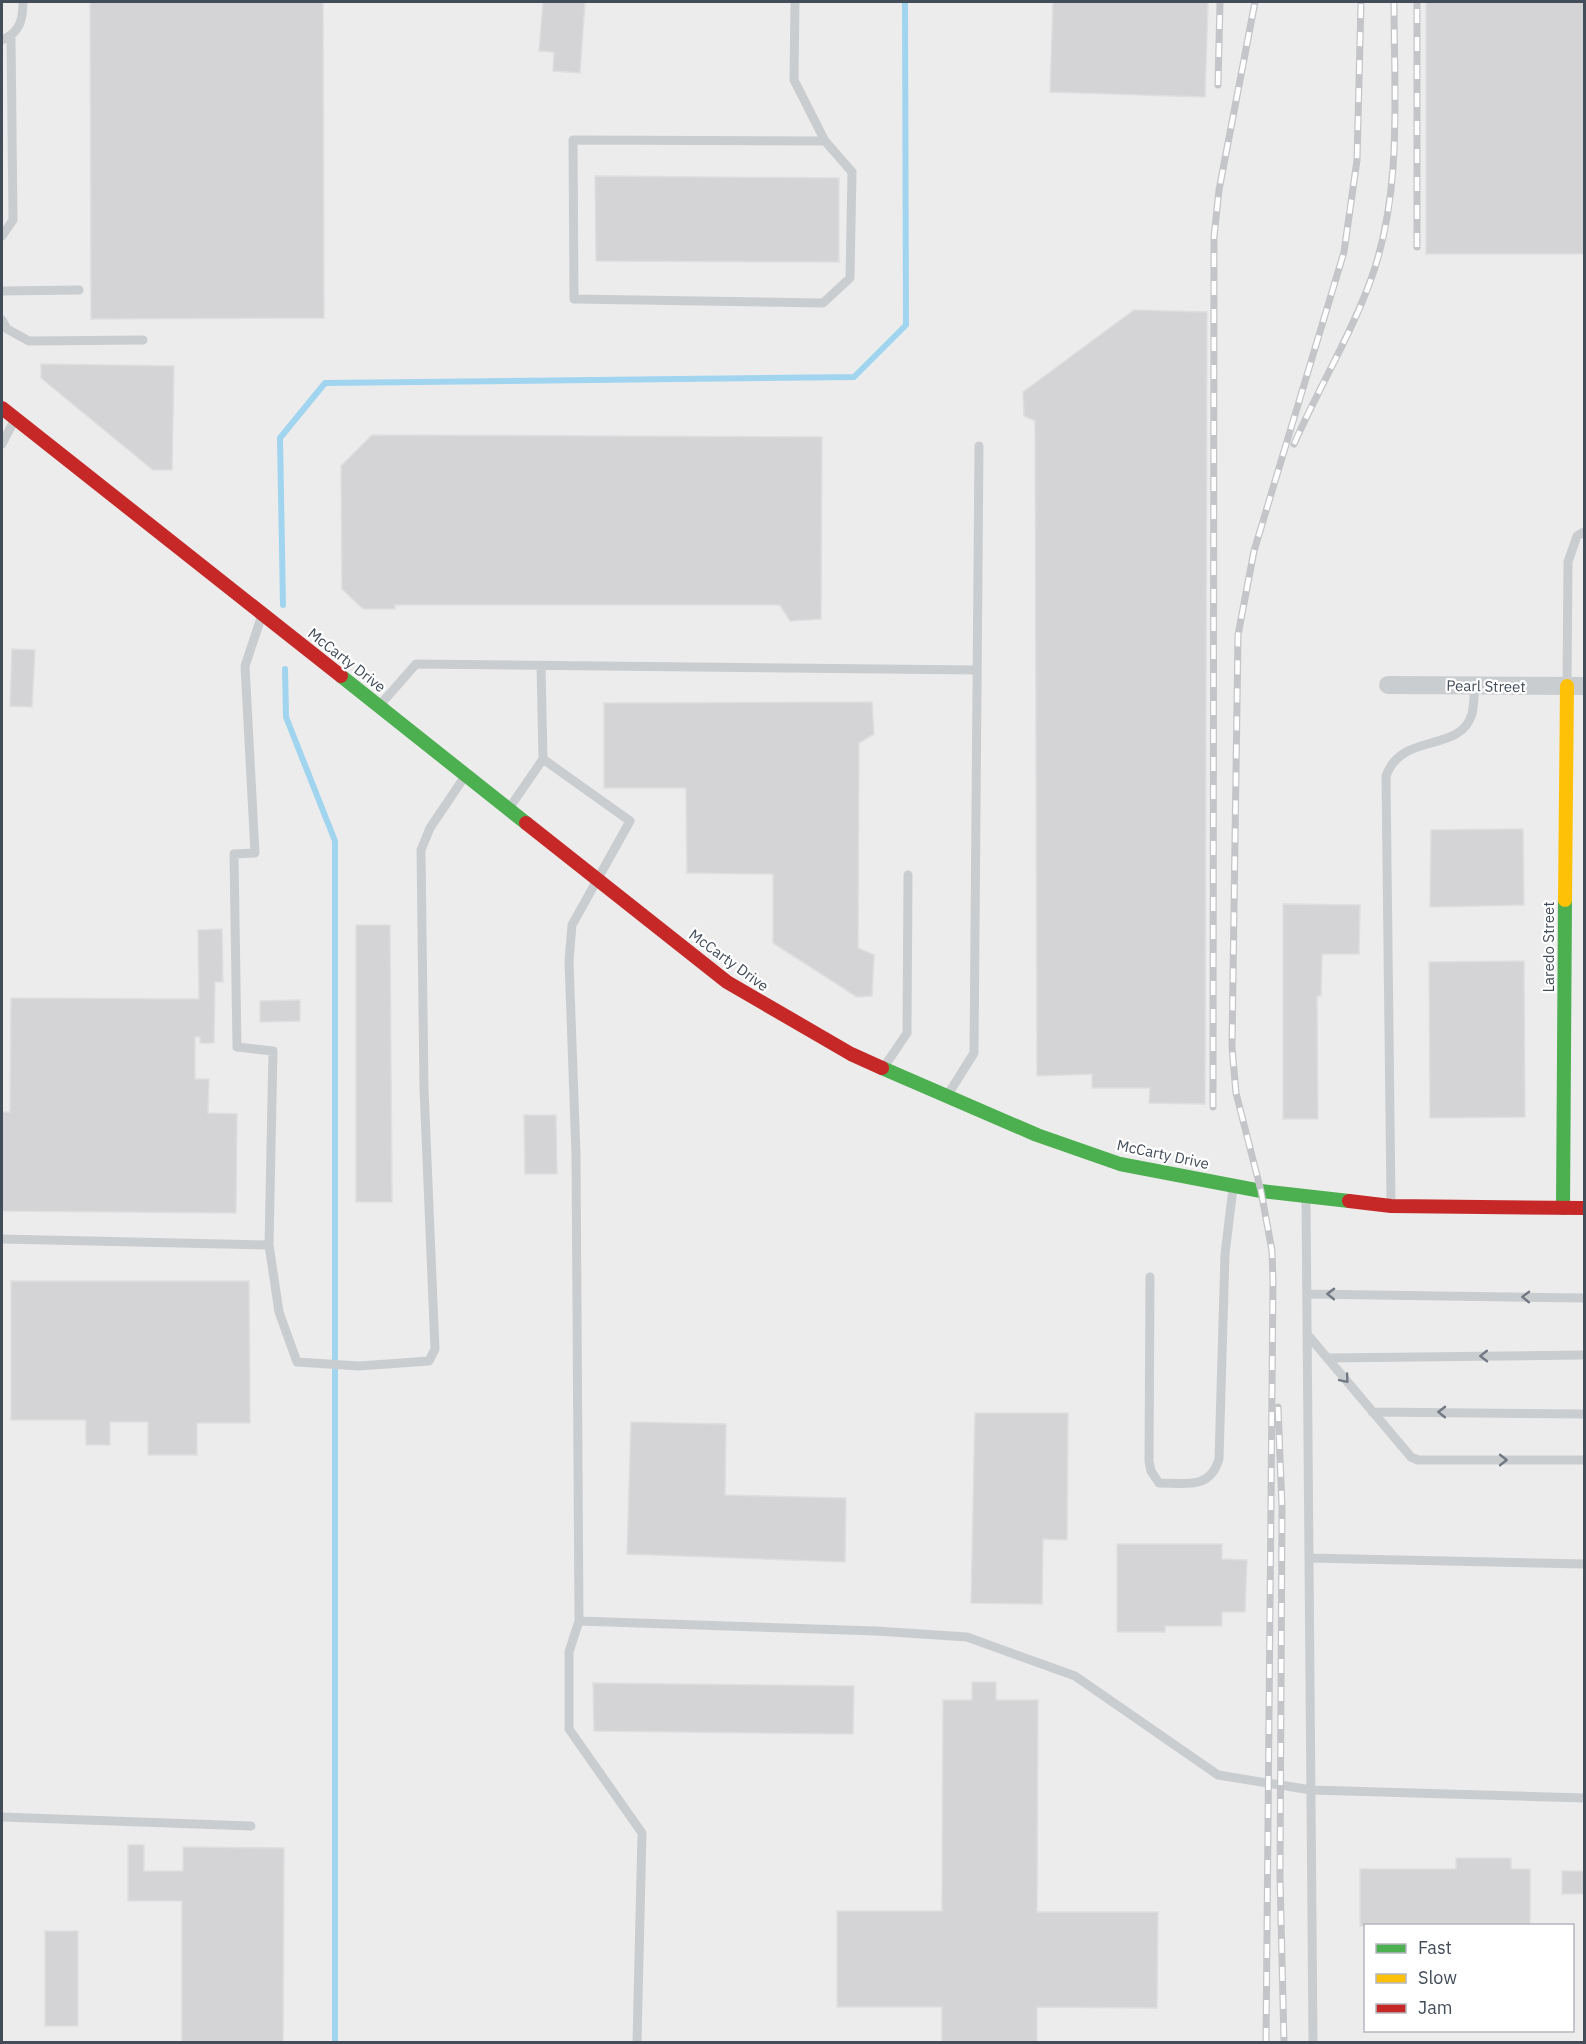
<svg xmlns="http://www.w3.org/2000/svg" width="1586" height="2044" font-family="'IBM Plex Sans',sans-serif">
	<rect width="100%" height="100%" fill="#edecec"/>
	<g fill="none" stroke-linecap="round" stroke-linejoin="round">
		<path stroke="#a1d4ee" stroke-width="6" d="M 283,605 L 280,438 L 325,383 L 854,377 L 906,325 L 905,2
			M 285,669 L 286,717 L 335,841 L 335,2042"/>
	</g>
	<path fill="#d4d4d7" stroke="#dededf" stroke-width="1.5" d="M 90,2 L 323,2 L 324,318 L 91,319 Z
		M 543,2 L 585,2 L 580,73 L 553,71 L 554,52 L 539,51 Z
		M 1053,2 L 1208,2 L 1205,97 L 1050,92 Z
		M 1426,2 L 1584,2 L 1584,254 L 1426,254 Z
		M 595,176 L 839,178 L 839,262 L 596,261 Z
		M 1134,310 L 1207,312 L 1205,1104 L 1149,1103 L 1150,1088 L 1092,1088 L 1092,1074 L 1037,1076 L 1035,421 L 1024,416 L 1023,392 Z
		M 41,364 L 174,366 L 172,470 L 153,470 L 41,378 Z
		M 372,435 L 822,437 L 821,619 L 790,621 L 780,605 L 395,605 L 395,609 L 363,609 L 342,589 L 341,466 Z
		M 12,649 L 35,650 L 32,707 L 10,706 Z
		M 872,702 L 874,734 L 859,743 L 858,948 L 874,955 L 872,996 L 857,997 L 773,943 L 773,874 L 687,873 L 686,788 L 604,788 L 604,703 Z
		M 1523,829 L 1524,905 L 1430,907 L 1431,830 Z
		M 1283,904 L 1360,905 L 1359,954 L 1322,954 L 1321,996 L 1317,996 L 1318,1119 L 1283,1119 Z
		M 356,925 L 390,925 L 392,1202 L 356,1202 Z
		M 222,929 L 223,982 L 215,982 L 214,1043 L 200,1043 L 200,1037 L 195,1037 L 195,1079 L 209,1079 L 208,1113 L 237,1114 L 236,1213 L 2,1211 L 2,1112 L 10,1112 L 11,998 L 199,999 L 198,930 Z
		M 1524,961 L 1525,1117 L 1430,1118 L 1429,962 Z
		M 300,1000 L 300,1021 L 260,1022 L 260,1001 Z
		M 524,1115 L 556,1115 L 557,1174 L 525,1174 Z
		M 11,1281 L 249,1281 L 250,1423 L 197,1423 L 197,1455 L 148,1455 L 148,1422 L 110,1422 L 110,1445 L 86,1445 L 86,1420 L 11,1420 Z
		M 975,1413 L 1068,1413 L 1067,1540 L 1043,1539 L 1042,1604 L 971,1603 Z
		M 631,1422 L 726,1424 L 725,1495 L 846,1498 L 845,1562 L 627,1554 Z
		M 1117,1544 L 1222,1544 L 1222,1559 L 1247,1560 L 1245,1612 L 1222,1612 L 1222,1626 L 1165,1626 L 1165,1632 L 1117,1632 Z
		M 972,1682 L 996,1682 L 996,1700 L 1038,1700 L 1037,1912 L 1158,1912 L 1157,2008 L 1037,2007 L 1037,2043 L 942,2043 L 942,2007 L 837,2007 L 837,1911 L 942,1911 L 943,1700 L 972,1700 Z
		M 593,1683 L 854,1686 L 853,1734 L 594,1731 Z
		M 128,1845 L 144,1845 L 144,1871 L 183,1871 L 183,1847 L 284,1848 L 283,2043 L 182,2043 L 182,1901 L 128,1901 Z
		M 1456,1858 L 1511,1858 L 1511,1869 L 1530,1869 L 1530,1926 L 1360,1926 L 1360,1869 L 1456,1869 Z
		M 1562,1871 L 1584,1871 L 1584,1894 L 1562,1894 Z
		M 45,1931 L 78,1931 L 78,2026 L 45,2026 Z"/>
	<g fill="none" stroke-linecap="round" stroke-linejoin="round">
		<path stroke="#cacdd0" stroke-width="9" d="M 795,2 L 794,80 L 825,141
			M 2,40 C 20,33 23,19 23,2
			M 573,140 L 825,141 L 852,172 L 850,278 L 823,303 L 574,299 Z
			M 2,236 L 13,220 L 11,36
			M 2,291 L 79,290
			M 2,320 L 7,329 L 29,341 L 143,340
			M 2,444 L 14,421
			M 1567,685 L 1568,562 L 1577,536 L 1584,532
			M 380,705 L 416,664 L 977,670
			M 543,759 L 630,821 L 572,925 L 569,961 L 576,1154 L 579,1621
			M 510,807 L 543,759 L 541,666
			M 884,1067 L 907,1033 L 908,875
			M 947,1096 L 974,1053 L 979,446
			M 1306,1198 L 1313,2042
			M 1391,1202 L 1386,776 C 1402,731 1460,754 1472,714 C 1474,705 1474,694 1475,685
			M 2,1239 L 269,1245 L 273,1051 L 237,1047 L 234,854 L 255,853 L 245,666 L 261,618
			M 269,1245 L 279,1312 L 297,1362 L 359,1366 L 429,1361 L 435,1349 L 424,1089 L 421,850 L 430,828 L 463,779
			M 1150,1277 L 1149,1461 L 1151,1471 L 1159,1483 C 1186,1483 1210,1490 1219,1459 L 1225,1254 L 1233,1188
			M 1307,1294 L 1584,1298
			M 1307,1334 L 1411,1457 L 1418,1460 L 1584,1460
			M 1327,1358 L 1584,1355
			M 1372,1412 L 1584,1414
			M 1309,1558 L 1584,1564
			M 2,1817 L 251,1826
			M 637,2042 L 642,1833 L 569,1729 L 569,1652 L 579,1621 L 876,1631 L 967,1637 L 1075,1676 L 1218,1775 L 1311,1790 L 1584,1798"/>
		<path stroke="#cacdd0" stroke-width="18" d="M 1388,685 L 1584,686"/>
		<path stroke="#4caf50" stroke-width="14" d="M 341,676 L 526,823
			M 882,1068 L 1037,1135 L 1120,1164 L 1261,1191 L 1349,1201
			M 1563,1208 L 1565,900"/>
		<path stroke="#ffc107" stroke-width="14" d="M 1565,900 L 1567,686"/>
		<path stroke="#c62828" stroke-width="14" d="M 2,408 L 341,676
			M 526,823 L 727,982 L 851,1054 L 882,1068
			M 1349,1201 L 1391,1206 L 1584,1208"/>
		<g stroke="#c3c5c8" stroke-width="7">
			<path id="rail" d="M 1218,85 L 1220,2
				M 1417,247 L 1417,2
				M 1294,444 C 1318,389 1349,339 1370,282 C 1403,193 1394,95 1394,2
				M 1213,1107 L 1214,237 L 1219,190 L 1255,2
				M 1278,1407 L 1282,1507 L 1280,1878 L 1284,2042
				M 1266,2042 L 1273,1281 L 1272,1251 L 1261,1191 L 1236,1093 L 1232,1047 L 1238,635 L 1254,551 L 1344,252 L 1357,160 L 1361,2"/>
		</g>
		<use href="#rail" stroke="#fff" stroke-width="4.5" stroke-dasharray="14" stroke-linecap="butt"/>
	</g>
	<defs><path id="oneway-chevron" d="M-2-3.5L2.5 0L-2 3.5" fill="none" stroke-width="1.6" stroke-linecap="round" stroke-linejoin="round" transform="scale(1.5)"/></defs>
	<g stroke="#727983">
		<use href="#oneway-chevron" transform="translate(1331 1294) rotate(-179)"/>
		<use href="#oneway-chevron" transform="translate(1526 1297) rotate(-179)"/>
		<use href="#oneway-chevron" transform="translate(1484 1356) rotate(179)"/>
		<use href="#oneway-chevron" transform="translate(1345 1379) rotate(50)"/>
		<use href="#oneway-chevron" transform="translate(1442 1412) rotate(-179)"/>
		<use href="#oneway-chevron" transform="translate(1503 1460)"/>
	</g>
	<g text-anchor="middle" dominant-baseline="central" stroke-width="4.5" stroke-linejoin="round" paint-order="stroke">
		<g font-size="15" fill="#434c59" stroke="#fff">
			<text transform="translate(347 660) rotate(38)">McCarty Drive</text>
			<text transform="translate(1486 686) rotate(1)">Pearl Street</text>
			<text transform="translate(1548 947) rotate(-90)">Laredo Street</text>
			<text transform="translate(729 960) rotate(36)">McCarty Drive</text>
			<text transform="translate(1163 1154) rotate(12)">McCarty Drive</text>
		</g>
	</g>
	<rect width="1586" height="2044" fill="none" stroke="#434c59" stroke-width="6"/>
	<rect x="1364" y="1924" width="210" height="108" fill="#ffffff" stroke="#b4b7bd" stroke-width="1.5"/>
	<rect x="1376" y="1944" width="30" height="9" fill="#4caf50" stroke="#b4b7bd" stroke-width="1.5"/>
	<text x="1418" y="1954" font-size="18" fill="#434c59">Fast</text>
	<rect x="1376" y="1974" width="30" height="9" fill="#ffc107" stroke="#b4b7bd" stroke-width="1.5"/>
	<text x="1418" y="1984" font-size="18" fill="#434c59">Slow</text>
	<rect x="1376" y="2004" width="30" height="9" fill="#c62828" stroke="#b4b7bd" stroke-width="1.5"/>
	<text x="1418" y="2014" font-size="18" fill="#434c59">Jam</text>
</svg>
